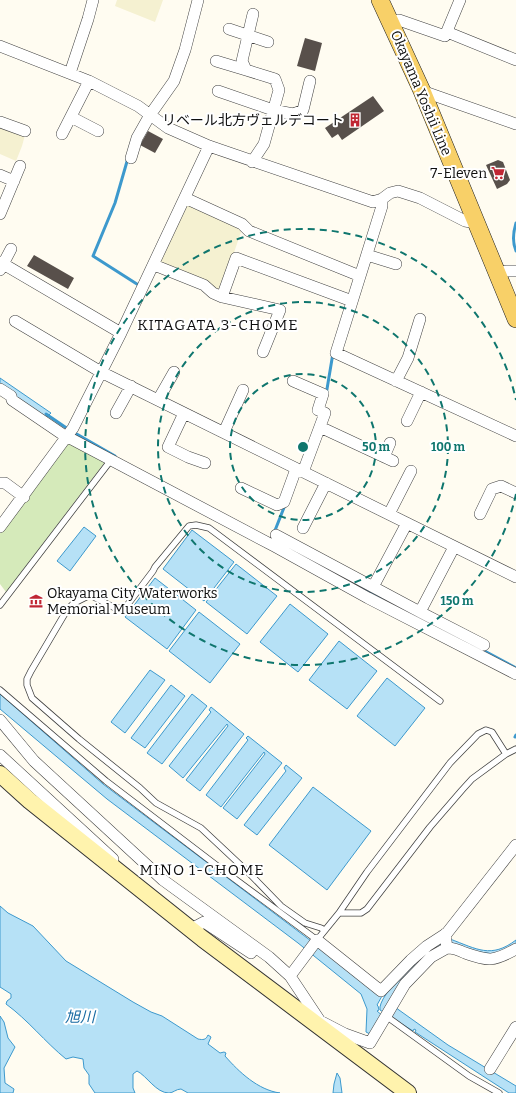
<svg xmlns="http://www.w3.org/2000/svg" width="516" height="1093" font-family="Bitter,'Noto Sans JP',serif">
	<rect width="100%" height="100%" fill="#fffcf1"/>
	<path fill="#f5f1d1" d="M 117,0 L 163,0 L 155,22 L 115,6 Z
		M 0,125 L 25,135 L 22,146 L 16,161 L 0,154 Z
		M 188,204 L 242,229 L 221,291 L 159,262 Z"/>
	<path fill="#d5eaba" d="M 68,443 L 105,462 L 6,592 L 0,584 L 0,531 Z"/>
	<path fill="#b6e1f6" stroke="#3d99cd" d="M 0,378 L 51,413 L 46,418 L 0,385 Z
		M 84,527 L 96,536 L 70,571 L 57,561 Z
		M 192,530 L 234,562 L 204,601 L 163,569 Z
		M 236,564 L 277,596 L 247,634 L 206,602 Z
		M 155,578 L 196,610 L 167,649 L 125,617 Z
		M 290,604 L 328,634 L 298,672 L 260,642 Z
		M 199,612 L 240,644 L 210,683 L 169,651 Z
		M 339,641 L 377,671 L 347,709 L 309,680 Z
		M 150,670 L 165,680 L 125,733 L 111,722 Z
		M 387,678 L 425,708 L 395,746 L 357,716 Z
		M 171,685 L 185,696 L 145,748 L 131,738 Z
		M 0,694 L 103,784 L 319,947 L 382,996 L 377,1005 L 378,1006 L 379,1010 L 377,1011 L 384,1017 L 370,1034 L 366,1032 L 367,1009 L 361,994 L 298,943 L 107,799 L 0,709 Z
		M 192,694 L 207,706 L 162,764 L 147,753 Z
		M 211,707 L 244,734 L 200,791 L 186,780 L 228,726 L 227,724 L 183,778 L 169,766 L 211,712 L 209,710 Z
		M 248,736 L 282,763 L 237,819 L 223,808 L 265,754 L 264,752 L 221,807 L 206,795 L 248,740 L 246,738 Z
		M 286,765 L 302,778 L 257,835 L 244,825 L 286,771 L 284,768 Z
		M 313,787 L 371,831 L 327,890 L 269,845 Z
		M 0,906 L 8,913 L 33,926 L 66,961 L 133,1002 L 151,1012 L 162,1016 L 198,1039 C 203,1040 206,1040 208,1035 L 211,1037 L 208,1044 L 220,1053 L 224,1052 L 226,1053 L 225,1056 C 239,1072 258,1090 280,1093 L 188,1093 L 181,1089 C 176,1089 173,1093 169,1093 C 156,1093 147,1076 137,1071 L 133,1074 L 133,1088 L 135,1093 L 95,1093 L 89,1084 L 89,1075 L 84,1068 L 83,1059 L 73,1057 L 66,1059 C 45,1042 28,1020 6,1004 L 7,1001 L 11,998 L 11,994 L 0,987 Z
		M 450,939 C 477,949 491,959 516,940 L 516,947 L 501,955 L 444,947 L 392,1005 L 448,1045 L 516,1086 L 516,1093 L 509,1093 L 415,1032 L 416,1030 L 414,1029 L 413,1031 L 380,1010 C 377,995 425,951 438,943 C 441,941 446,941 450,939 Z
		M 0,1016 L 4,1022 L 8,1038 L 15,1047 L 4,1068 L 5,1083 L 14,1089 L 13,1093 L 0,1093 Z
		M 337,1073 L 340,1078 L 342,1093 L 333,1093 L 334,1084 Z"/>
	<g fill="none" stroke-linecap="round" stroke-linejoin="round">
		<path stroke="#3d99cd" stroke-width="3" d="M 128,158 L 115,203 L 93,256 L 140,286
			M 516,223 C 513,233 512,242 516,251
			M 326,395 L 333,353
			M 46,414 L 68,429 L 115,456
			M 274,533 L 285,505
			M 333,572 L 388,601
			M 479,648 L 516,668
			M 515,737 L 516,735"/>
	</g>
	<path fill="#58504b" d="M 305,38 L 322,43 L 315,71 L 297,66 Z
		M 373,96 L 384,111 L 342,140 L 338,134 L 332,138 L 325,128 Z
		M 148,131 L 163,139 L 155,153 L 140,145 Z
		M 498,160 L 503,162 L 510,180 L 507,184 L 497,189 L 486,165 Z
		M 34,255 L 74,278 L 68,289 L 27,266 Z"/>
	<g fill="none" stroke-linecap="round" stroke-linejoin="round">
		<g stroke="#424242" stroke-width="7">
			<path id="lane" d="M 0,605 L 111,460
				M 0,690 L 106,781 L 216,865 L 317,940 L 339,913 L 361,913 L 367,909 L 430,827 L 462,790 L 472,779 L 506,754 L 516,749
				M 339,913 L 367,872 L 450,763 L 478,734 L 486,730 L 492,732 L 506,754
				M 324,930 L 321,928 L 305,923 L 281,906 L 249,873 L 201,828 L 156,803 L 140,788 L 79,739 L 32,698 L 27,685 L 27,679 L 31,671 L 67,610 L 74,603 L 90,595 L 115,608 L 125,608 L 153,571 L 155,567 L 189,526 L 196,525 L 209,528 L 440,701
				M 386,1016 L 469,1076 L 499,1093"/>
		</g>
		<g stroke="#424242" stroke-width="12">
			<path id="street" d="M 391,23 L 399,20 L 445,36 L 460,0
				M 229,29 L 268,42
				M 447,32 L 516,60
				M 0,46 L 89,81 L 138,106 L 168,128 L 209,146 L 373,202 L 382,199 L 390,193 L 398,191 L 420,198 L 465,221 L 476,223
				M 216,61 L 246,70
				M 70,73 L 88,19 L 93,0
				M 218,91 L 273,110 L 293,114 L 303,110 L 310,81
				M 422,91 L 516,124
				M 71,117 L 98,131
				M 0,122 L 25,131
				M 62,134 L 89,81
				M 131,158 L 137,138 L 150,115 L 174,81 L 185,50 L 198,0
				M 252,162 L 264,144 L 279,90 L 275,79 L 246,70 L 242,61 L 253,14
				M 0,175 L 14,181
				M 185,198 L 242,224 L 249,231 L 360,276
				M 382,199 L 382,206 L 336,353 L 516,436
				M 0,214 L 20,166
				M 367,255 L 396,264
				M 0,262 L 121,333
				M 154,265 L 204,285 L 213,293 L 222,297 L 280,310 L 263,352
				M 0,270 L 11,249
				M 497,273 L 506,271 L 516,271
				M 222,297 L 236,258 L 352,301
				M 15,321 L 101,372 L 516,577
				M 293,381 L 323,394 L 318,410 L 325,413 L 303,472
				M 396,381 L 408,358 L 420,319
				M 0,389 L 11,396 L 12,400 L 62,434 L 274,546 L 368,598 L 516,674
				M 158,400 L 174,372
				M 116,413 L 131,386
				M 184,413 L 168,447 L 188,457 L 205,463
				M 407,421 L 421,392
				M 320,427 L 393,461
				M 224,432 L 243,390
				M 384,457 L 390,443
				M 0,483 L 5,483 L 24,497
				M 241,488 L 277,505 L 284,502 L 296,469
				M 389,514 L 411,471
				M 480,514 L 492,489 L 501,486 L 516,493
				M 0,527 L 73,428 L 121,333 L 209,146
				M 303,528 L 326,483
				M 276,535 L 420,612 L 484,645
				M 373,587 L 407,523
				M 420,612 L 454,547
				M 0,720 L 34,761 L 163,880 L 269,957 L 290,976 L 320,1021 L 345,1034 L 370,1043 L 405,984 L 431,957 L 447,948 L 445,934
				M 0,755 L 113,859
				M 191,929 L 204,922 L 251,953
				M 447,948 C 454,948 459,950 465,953 C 489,961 493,962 516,949
				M 290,976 L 317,940 L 381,991 L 411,960 L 427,946 L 447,933 L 516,845
				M 490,1069 L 516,1027"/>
		</g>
		<g stroke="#313131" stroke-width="18">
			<path id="secondary" d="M 0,774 L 30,801 L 203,939 L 408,1093"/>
		</g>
		<g stroke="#202020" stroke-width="18">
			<path id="primary" d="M 380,0 L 422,91 L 516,319"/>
		</g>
		<use href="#lane" stroke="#fff" stroke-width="5.5"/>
		<use href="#street" stroke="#fff" stroke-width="11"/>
		<use href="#secondary" stroke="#fff3ad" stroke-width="16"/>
		<use href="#primary" stroke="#f8d068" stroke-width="17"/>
	</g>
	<g fill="none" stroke="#0f766e" stroke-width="2" stroke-dasharray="7 5">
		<circle cx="303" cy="447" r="73"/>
		<circle cx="303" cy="447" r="145"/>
		<path d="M516 494A218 218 0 1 1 516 400"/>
	</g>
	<defs>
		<g id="building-bare" transform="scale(1.08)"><path d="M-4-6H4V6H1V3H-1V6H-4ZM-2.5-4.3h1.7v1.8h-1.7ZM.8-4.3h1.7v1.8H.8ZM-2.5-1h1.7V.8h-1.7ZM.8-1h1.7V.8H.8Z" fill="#c02633" stroke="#fff" stroke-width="2.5" paint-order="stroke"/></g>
		<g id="supermarket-bare" transform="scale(1.08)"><path d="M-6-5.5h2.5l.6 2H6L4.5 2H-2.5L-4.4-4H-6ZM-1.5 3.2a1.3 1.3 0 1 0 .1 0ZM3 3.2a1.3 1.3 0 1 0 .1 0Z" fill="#c02633" stroke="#fff" stroke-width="2.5" paint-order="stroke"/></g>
		<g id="museum-bare" transform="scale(1.08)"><path d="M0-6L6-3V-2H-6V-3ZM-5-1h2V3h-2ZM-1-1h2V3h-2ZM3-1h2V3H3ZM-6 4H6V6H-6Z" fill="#c02633" stroke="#fff" stroke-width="2.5" paint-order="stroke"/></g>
	</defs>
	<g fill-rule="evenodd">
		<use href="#building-bare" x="355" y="120"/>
		<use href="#supermarket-bare" x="498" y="173"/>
		<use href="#museum-bare" x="36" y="601"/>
	</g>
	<g text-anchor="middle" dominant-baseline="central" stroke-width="4" stroke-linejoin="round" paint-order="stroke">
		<g font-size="14" fill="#0f0f0f" stroke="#fff">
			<text transform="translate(421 93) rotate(67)">Okayama Yoshii Line</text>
		</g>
		<g font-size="14" fill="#0f0f0f" stroke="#fff" text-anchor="end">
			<text x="344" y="120">リベール北方ヴェルデコート</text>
			<text x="487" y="173">7-Eleven</text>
			<text x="47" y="593" text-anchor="start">Okayama City Waterworks<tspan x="47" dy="16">Memorial Museum</tspan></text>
		</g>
		<g font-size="15" letter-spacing="1" fill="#0f0f0f" stroke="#fff">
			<text x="218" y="325">KITAGATA 3-CHOME</text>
			<text x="202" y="870">MINO 1-CHOME</text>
		</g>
		<g font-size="15" font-style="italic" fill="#176aa2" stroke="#fff">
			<text x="80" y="1017">旭川</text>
		</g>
	</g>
	<circle cx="303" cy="447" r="6" fill="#0f766e" stroke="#fff" stroke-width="2"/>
	<g font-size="12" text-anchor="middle" font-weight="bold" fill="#0f766e" stroke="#fff" stroke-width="4" stroke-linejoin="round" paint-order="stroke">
		<text x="376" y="451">50 m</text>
		<text x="448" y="451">100 m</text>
		<text x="457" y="605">150 m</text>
	</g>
</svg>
